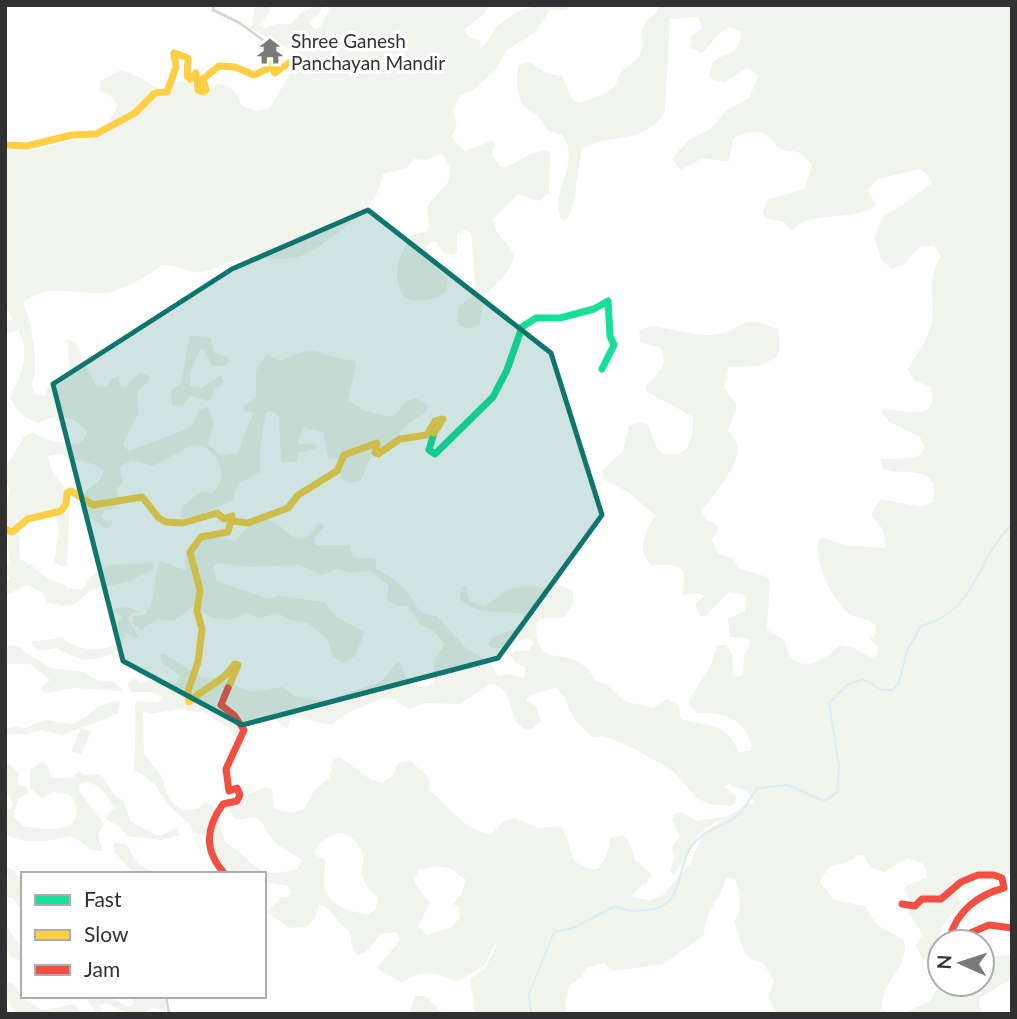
<svg xmlns="http://www.w3.org/2000/svg" width="1017" height="1019" font-family="Lato,sans-serif">
	<rect width="100%" height="100%" fill="#fff"/>
	<path fill="#f1f4ec" fill-rule="evenodd" d="M 255,5 L 270,5 L 270,11 L 259,25 L 264,29 L 276,24 L 291,24 L 300,14 L 316,5 L 322,7 L 322,10 L 310,23 L 314,29 L 320,27 L 329,10 L 327,5 L 490,5 L 482,16 L 464,29 L 468,36 L 480,41 L 480,49 C 489,43 490,35 497,27 C 521,4 539,5 571,5 L 566,10 L 550,10 L 536,31 L 506,51 L 496,70 L 472,91 L 460,95 L 453,110 L 457,127 L 451,137 L 465,151 L 492,141 L 495,143 L 492,155 L 501,167 C 520,166 527,149 548,150 L 550,155 L 549,193 L 539,201 L 518,194 L 493,219 C 496,235 501,237 510,248 C 522,263 496,286 485,293 L 480,324 L 472,329 L 459,326 C 452,301 470,305 475,286 C 475,282 472,239 471,234 L 465,230 L 457,234 L 457,252 L 453,255 L 445,254 L 435,241 L 429,243 L 426,248 L 429,260 L 448,280 L 446,292 C 433,301 419,302 405,298 C 389,279 400,252 412,234 L 425,232 L 429,227 L 427,207 C 443,183 461,183 442,153 L 427,160 L 414,159 L 407,168 L 383,174 C 381,179 381,185 379,189 C 371,210 315,255 293,258 C 277,261 260,256 244,258 C 228,260 214,272 199,272 C 186,272 175,264 162,265 C 148,276 121,292 103,293 C 76,295 44,282 23,303 C 32,322 40,365 32,384 L 35,394 L 45,396 L 50,382 L 70,374 L 67,339 L 76,343 L 96,386 L 106,387 L 112,378 L 119,376 L 120,386 L 125,387 L 140,373 L 149,376 L 149,381 L 137,392 L 139,412 L 123,445 L 129,451 L 187,429 L 194,423 L 199,410 L 208,407 L 214,424 L 208,444 L 221,456 L 238,453 L 253,413 L 244,411 L 244,406 L 256,398 L 256,371 L 267,354 L 280,361 C 325,339 315,359 354,360 L 356,365 L 348,400 L 364,411 L 393,417 C 405,406 408,389 427,405 L 428,409 C 419,420 407,421 399,433 L 401,437 L 386,448 L 372,454 L 361,480 L 349,483 L 341,477 L 337,459 L 328,458 L 323,432 L 304,428 L 297,441 L 300,444 L 315,444 L 316,449 L 298,453 L 297,462 L 281,462 L 279,417 L 271,411 L 266,412 L 260,447 L 260,472 L 238,484 L 232,501 L 199,515 L 181,519 L 181,508 L 200,492 L 213,493 C 231,474 217,445 192,445 L 153,466 L 131,460 L 120,467 L 123,482 L 116,490 L 119,498 L 116,508 L 105,510 L 101,517 L 106,521 L 113,520 L 111,527 L 106,529 L 83,512 L 77,502 C 82,488 103,486 103,470 C 91,459 76,464 62,454 L 47,456 L 52,471 L 70,495 L 67,566 L 62,567 L 54,561 L 59,530 L 54,510 L 36,513 L 14,528 L 5,525 L 9,488 L 5,482 L 5,468 L 24,437 L 32,432 L 49,440 L 78,445 L 87,435 L 86,430 C 72,414 57,414 38,423 C 26,419 14,409 10,397 C 22,373 31,355 18,330 L 5,334 L 5,321 L 13,320 L 5,306 L 5,149 C 36,158 66,136 97,138 L 106,129 L 117,106 L 113,98 L 100,90 L 100,81 L 121,70 C 140,74 151,89 169,90 L 174,83 L 186,80 L 203,95 L 216,84 C 233,85 236,91 242,106 L 258,111 L 270,108 L 295,64 L 292,51 L 246,26 L 252,25 Z
		M 659,5 L 1012,5 L 1012,874 C 981,872 982,868 952,884 L 961,904 L 959,909 C 932,925 940,955 940,984 L 982,984 L 982,952 L 995,956 L 1012,955 L 1012,978 L 980,998 L 979,1007 L 983,1012 L 992,1014 L 902,1014 C 929,1000 937,1008 937,971 L 921,957 L 916,945 L 923,934 L 908,912 L 909,898 L 904,890 L 907,885 L 926,878 L 927,872 L 922,863 L 908,858 L 884,872 L 871,868 L 863,855 L 859,855 L 848,862 L 829,867 L 820,882 L 834,900 L 865,906 L 877,925 L 904,940 C 911,968 880,980 882,1008 L 889,1014 L 777,1014 L 768,997 L 774,981 L 764,964 L 753,960 L 744,952 L 734,921 C 742,911 741,892 735,879 L 726,878 C 719,903 706,908 704,935 L 664,964 L 613,971 L 604,963 L 588,967 L 580,978 L 569,985 L 564,1014 L 475,1014 L 470,979 L 485,969 L 496,946 L 496,942 L 484,966 L 456,982 C 437,972 420,969 402,983 L 377,968 L 400,940 L 396,932 L 381,934 L 365,953 L 359,955 L 353,952 L 350,933 L 324,905 L 319,905 L 315,918 L 306,927 L 290,928 L 266,912 L 282,897 L 289,897 L 291,892 L 288,886 L 264,882 L 264,874 L 228,874 L 218,864 L 204,834 L 193,832 L 191,825 L 166,803 L 156,785 L 134,769 C 135,747 136,726 135,705 L 138,701 L 158,703 L 162,697 L 151,692 L 131,692 L 127,685 L 135,678 L 140,684 L 150,679 L 166,686 L 176,684 L 181,676 L 163,664 L 160,655 L 164,654 L 203,678 L 216,678 L 252,692 L 283,687 L 294,696 L 325,701 L 382,681 L 397,662 L 402,665 C 405,682 410,688 429,686 L 433,682 L 434,659 L 445,645 L 433,630 L 420,625 L 408,606 L 396,606 L 387,600 L 389,586 L 371,571 L 349,572 L 337,569 L 322,575 L 299,565 L 249,567 L 217,563 L 213,568 L 217,581 L 268,599 L 278,596 L 324,602 L 336,617 L 365,632 L 355,656 L 344,663 L 333,657 L 327,639 L 308,623 L 289,620 L 278,613 L 259,618 L 247,613 C 227,624 209,621 195,605 L 174,621 L 157,619 L 141,630 L 133,624 L 133,616 L 145,615 C 158,596 153,577 160,561 L 185,570 L 186,550 L 195,539 L 214,536 L 236,541 C 273,490 285,547 305,538 C 312,534 314,526 321,523 L 324,528 L 314,538 L 316,545 L 349,545 L 353,557 L 375,559 L 377,569 C 386,573 402,585 408,593 C 416,605 419,616 437,616 L 466,648 L 490,663 L 498,676 L 510,674 L 524,678 L 525,667 L 515,663 L 510,655 L 516,650 L 528,651 L 534,642 L 527,638 L 497,649 L 490,647 L 488,643 L 493,637 L 527,624 L 522,614 C 499,609 479,617 460,599 L 462,586 L 466,586 L 469,601 L 485,606 L 509,589 L 531,586 L 545,588 L 557,584 L 573,591 L 573,603 L 565,617 L 539,619 C 533,630 537,644 545,653 C 568,660 582,655 596,681 L 606,684 L 624,701 L 653,708 L 667,699 L 678,705 L 681,719 C 706,727 728,721 738,752 L 749,751 L 752,746 C 744,719 724,711 698,713 L 689,705 L 690,698 L 712,663 L 717,645 L 726,645 L 733,656 L 732,674 L 737,677 L 743,674 L 744,655 L 750,644 L 749,638 L 730,637 L 728,619 L 745,611 L 746,598 L 742,594 L 729,592 L 706,616 L 700,616 L 695,605 L 704,596 L 698,593 L 683,595 C 681,588 685,583 684,576 C 683,561 661,565 652,565 C 634,549 647,531 655,515 L 628,492 L 603,479 L 602,471 L 623,451 L 629,426 L 640,422 L 648,424 C 651,432 654,445 659,450 C 663,455 669,454 675,454 C 693,452 693,432 693,417 L 646,391 L 646,386 C 658,373 669,366 661,348 L 640,342 L 639,332 L 650,326 C 670,328 689,335 710,335 C 742,334 738,310 778,329 L 780,348 L 777,357 L 760,366 L 729,367 L 724,388 L 737,406 L 728,430 C 730,436 735,438 737,444 C 743,461 712,498 701,511 L 706,520 L 716,524 L 718,530 L 712,540 L 718,554 L 731,557 L 740,569 L 767,577 L 770,583 L 767,629 C 772,634 782,637 785,642 C 787,645 786,649 788,653 C 801,675 827,659 839,645 L 852,647 L 872,658 L 877,655 L 878,648 L 870,639 L 876,634 L 875,625 C 868,617 854,619 846,611 C 831,596 810,555 821,537 L 845,545 L 883,548 L 886,546 L 883,530 L 871,514 L 881,499 L 921,507 L 933,502 L 934,483 C 919,465 902,477 882,468 L 881,459 L 916,458 L 925,449 L 920,437 L 890,422 L 881,412 C 893,403 941,430 931,387 L 914,380 L 908,369 C 915,355 928,341 931,325 C 938,295 923,285 941,256 L 934,246 L 921,246 L 904,264 L 892,269 L 882,261 L 874,237 L 884,215 C 900,210 917,193 932,183 L 927,174 L 919,169 L 878,179 L 868,190 L 876,205 C 853,223 807,209 792,231 L 784,222 L 765,218 L 763,211 L 769,199 L 805,189 L 812,165 C 796,144 794,156 778,147 C 777,146 771,138 770,138 C 759,128 744,131 733,139 L 729,162 L 703,158 L 680,170 L 672,159 L 688,140 L 710,129 L 727,110 L 749,98 L 759,75 L 747,68 L 725,82 L 713,80 L 709,75 L 712,63 C 727,49 740,58 741,31 L 729,27 C 716,34 712,44 702,53 L 690,48 L 692,35 L 703,28 L 698,17 L 670,19 L 665,112 C 643,146 610,132 582,149 L 574,201 L 568,218 L 562,221 C 547,193 584,161 561,134 C 545,133 545,124 536,114 C 533,112 529,111 526,108 C 515,98 517,78 518,65 L 530,62 L 545,73 L 562,76 L 573,100 L 579,103 L 605,94 L 615,86 L 620,73 L 640,56 L 643,44 L 641,31 L 647,20 L 657,13 ZM 489,684 C 516,685 505,719 525,729 L 532,729 L 541,721 L 536,707 L 526,700 L 529,695 L 556,688 L 564,696 L 574,719 L 591,737 L 604,736 L 635,749 L 672,770 L 697,798 L 709,804 L 732,806 L 736,804 L 736,796 L 723,786 L 728,784 L 747,791 L 755,803 L 747,804 L 703,833 L 690,864 L 661,897 L 649,900 L 631,897 L 643,883 L 646,884 L 652,874 L 635,860 L 628,839 L 622,835 L 610,838 L 607,855 L 598,869 C 563,869 575,843 560,826 L 538,828 L 515,818 L 503,822 L 491,835 C 460,827 453,810 430,791 L 429,778 L 411,761 L 398,763 L 393,775 L 382,783 L 370,779 L 340,757 L 334,759 L 329,778 L 314,791 L 304,809 L 292,813 L 274,809 L 272,789 L 266,787 L 226,804 L 236,820 L 254,817 L 260,820 L 275,843 L 302,860 L 297,869 C 254,881 257,862 225,842 L 214,805 L 205,803 L 197,809 L 182,810 L 169,799 L 161,775 L 144,754 L 143,711 L 151,714 L 177,709 L 207,713 L 228,727 L 238,739 L 242,736 L 240,723 L 243,721 L 274,718 L 287,729 L 291,719 L 296,717 L 331,725 L 348,713 L 383,698 L 394,699 L 408,709 L 426,703 L 460,704 ZM 337,833 C 349,832 363,845 363,858 C 364,863 361,869 362,875 C 364,885 371,891 378,898 L 376,908 L 369,915 C 351,911 327,907 324,884 C 323,876 326,868 325,860 L 313,854 L 319,843 ZM 437,866 L 450,868 L 466,880 L 461,895 L 453,904 L 459,907 L 460,917 L 452,927 L 427,935 L 418,927 L 430,903 L 414,882 L 418,870 Z
		M 190,335 L 211,338 L 214,353 L 228,357 L 229,361 L 226,366 L 212,366 L 204,350 L 200,349 L 190,373 L 190,386 L 201,388 L 221,375 L 224,382 L 215,389 L 209,401 L 191,396 L 183,405 L 172,406 L 171,391 L 181,383 Z
		M 19,528 L 20,559 C 33,564 38,573 49,579 C 57,584 63,581 69,589 L 83,589 C 103,554 119,569 150,562 L 154,564 L 153,569 L 127,582 L 91,590 L 74,605 L 62,606 L 47,602 L 43,593 L 27,585 L 5,596 L 5,583 L 10,579 L 5,571 L 9,561 L 7,533 L 13,534 Z
		M 128,607 L 138,612 L 132,613 L 128,619 L 140,639 L 126,633 L 119,652 C 87,661 86,665 57,648 L 40,650 L 33,646 L 32,642 L 62,637 C 71,649 107,656 117,640 L 116,625 L 122,617 L 111,609 Z
		M 12,645 L 20,646 L 26,653 L 51,668 L 84,672 L 96,680 L 114,682 L 123,691 L 76,688 L 44,693 L 41,687 L 50,680 L 30,664 L 5,664 L 5,648 Z
		M 114,701 L 120,702 L 118,714 L 62,735 L 41,730 L 28,734 L 5,734 L 5,729 L 16,726 L 24,728 L 45,720 L 71,724 L 83,719 L 97,707 Z
		M 81,728 L 91,732 L 81,755 L 71,751 Z
		M 5,761 L 19,773 L 18,785 L 27,787 L 28,793 L 18,799 L 13,816 L 23,826 C 41,829 82,836 76,807 C 74,800 73,797 67,793 L 54,792 L 42,798 L 30,788 L 30,770 L 42,762 L 48,766 L 52,778 L 72,778 L 80,771 L 84,775 C 110,772 102,780 116,797 L 123,800 L 131,822 L 159,836 L 177,828 L 180,835 L 161,840 L 127,836 L 120,827 L 106,819 L 110,812 L 117,809 L 99,787 L 88,782 L 80,784 L 79,791 L 104,824 L 98,834 L 103,851 L 92,850 L 72,836 C 55,840 19,847 5,832 L 5,810 L 12,808 L 13,803 L 5,791 Z
		M 682,812 L 697,821 L 730,816 L 714,823 L 698,835 L 674,875 L 670,871 L 675,857 L 672,847 L 680,836 L 672,819 L 676,813 Z
		M 114,842 L 126,844 L 138,864 L 157,874 L 131,870 L 114,852 Z
		M 5,865 C 24,875 23,892 23,911 L 12,898 L 5,896 L 8,878 Z
		M 5,924 L 23,950 L 23,962 L 10,956 L 5,946 Z
		M 7,982 L 12,982 L 27,1001 L 42,1010 L 74,1004 L 82,1014 L 15,1014 L 5,996 Z
		M 85,996 L 107,996 L 129,1007 L 134,1003 L 130,996 L 165,999 L 166,1010 L 152,1008 L 141,1014 L 129,1014 L 106,1003 L 100,1005 L 101,1014 L 96,1014 Z
		M 415,996 L 425,996 L 444,1014 L 409,1014 Z"/>
	<g fill="none" stroke-linecap="round" stroke-linejoin="round">
		<path stroke="#dbecf3" stroke-width="2" d="M 531,1014 L 529,994 L 554,932 L 573,928 L 615,906 C 626,912 633,911 646,910 C 687,908 674,866 694,843 C 709,826 727,827 739,814 C 747,807 750,796 758,788 L 788,785 L 824,801 L 837,792 L 839,766 L 829,703 L 847,685 L 863,679 L 882,690 L 892,690 L 899,683 L 907,651 L 921,626 C 980,610 975,557 1012,525"/>
		<path stroke="#d5d5d5" stroke-width="2.5" d="M 214,5 L 213,10 L 238,22 L 291,60
			M 166,996 L 169,1014"/>
		<path stroke="#16e098" stroke-width="7" d="M 434,433 L 429,450 L 435,454 L 493,397 L 507,370 L 522,327 L 536,318 L 560,318 L 594,309 L 608,301 L 610,336 L 614,345 L 602,369"/>
		<path stroke="#ffcf43" stroke-width="7" d="M 5,145 L 27,146 L 72,135 L 96,134 L 135,113 L 155,93 L 167,92 L 176,67 L 174,53 L 188,58 L 187,76 L 190,79 L 196,73 L 198,90 L 203,92 L 206,90 L 203,79 L 219,66 L 235,67 L 254,75 L 267,69 L 274,60 L 278,61 L 273,70 L 275,73 L 290,62
			M 232,521 L 248,523 L 288,508 L 298,495 L 337,471 L 344,455 L 377,443 L 375,453 L 378,454 L 400,439 L 427,435 L 435,421 L 443,419 L 434,433
			M 5,529 L 12,532 L 28,519 L 61,511 L 66,504 L 67,493 L 71,491 L 93,505 L 142,497 L 159,518 L 166,522 L 183,523 L 217,513 L 224,519 L 232,516 L 228,532 L 201,537 L 190,552 L 200,590 L 197,611 L 202,629 L 198,662 L 188,691 L 189,702 C 204,688 224,681 235,664 L 238,665 L 228,688"/>
		<path stroke="#f24e42" stroke-width="7" d="M 225,874 C 204,851 205,829 223,804 L 237,801 L 240,795 L 237,788 L 229,791 L 226,769 L 244,730 L 234,715 L 221,705 L 228,688
			M 902,904 L 915,906 L 922,899 L 941,899 L 961,882 L 978,875 L 994,875 L 1002,878 L 1004,888 C 978,895 957,911 950,937 L 954,940 L 989,925 L 1012,928"/>
	</g>
	<path fill="#0f766e" fill-opacity="0.2" stroke="#0f766e" stroke-width="5" stroke-linejoin="round" d="M 368,210 L 551,353 L 602,515 L 498,658 L 242,725 L 123,661 L 53,384 L 232,269 Z"/>
	<defs>
		<g id="temple-bare" transform="scale(2.1)"><path d="M0-6L5-2H3V0L6.5 2.5H4V6H1.5V3h-3V6H-4V2.5H-6.5L-3 0V-2H-5Z" fill="#797979" stroke="#fff" stroke-width="2.5" paint-order="stroke"/></g>
	</defs>
	<g fill-rule="evenodd">
		<use href="#temple-bare" x="270" y="51"/>
	</g>
	<g text-anchor="middle" dominant-baseline="central" stroke-width="7" stroke-linejoin="round" paint-order="stroke">
		<g font-size="19" fill="#313131" stroke="#fff" text-anchor="start">
			<text x="291" y="40">Shree Ganesh<tspan x="291" dy="22">Panchayan Mandir</tspan></text>
		</g>
	</g>
	<rect width="1017" height="1019" fill="none" stroke="#313131" stroke-width="14"/>
	<rect x="21" y="872" width="245" height="126" fill="#ffffff" stroke="#adadad" stroke-width="2"/>
	<rect x="35" y="895" width="35" height="10" fill="#16e098" stroke="#adadad" stroke-width="2"/>
	<text x="84" y="907" font-size="21" fill="#313131">Fast</text>
	<rect x="35" y="930" width="35" height="10" fill="#ffcf43" stroke="#adadad" stroke-width="2"/>
	<text x="84" y="942" font-size="21" fill="#313131">Slow</text>
	<rect x="35" y="965" width="35" height="10" fill="#f24e42" stroke="#adadad" stroke-width="2"/>
	<text x="84" y="977" font-size="21" fill="#313131">Jam</text>
	<g transform="translate(961 963) rotate(273)"><circle r="33" fill="#ffffff" stroke="#adadad" stroke-width="2"/>
	<path d="M0-5L12 26L0 18L-12 26Z" fill="#797979"/>
	<text y="-10" font-size="19" font-weight="bold" text-anchor="middle" fill="#313131">N</text>
	</g>
</svg>
